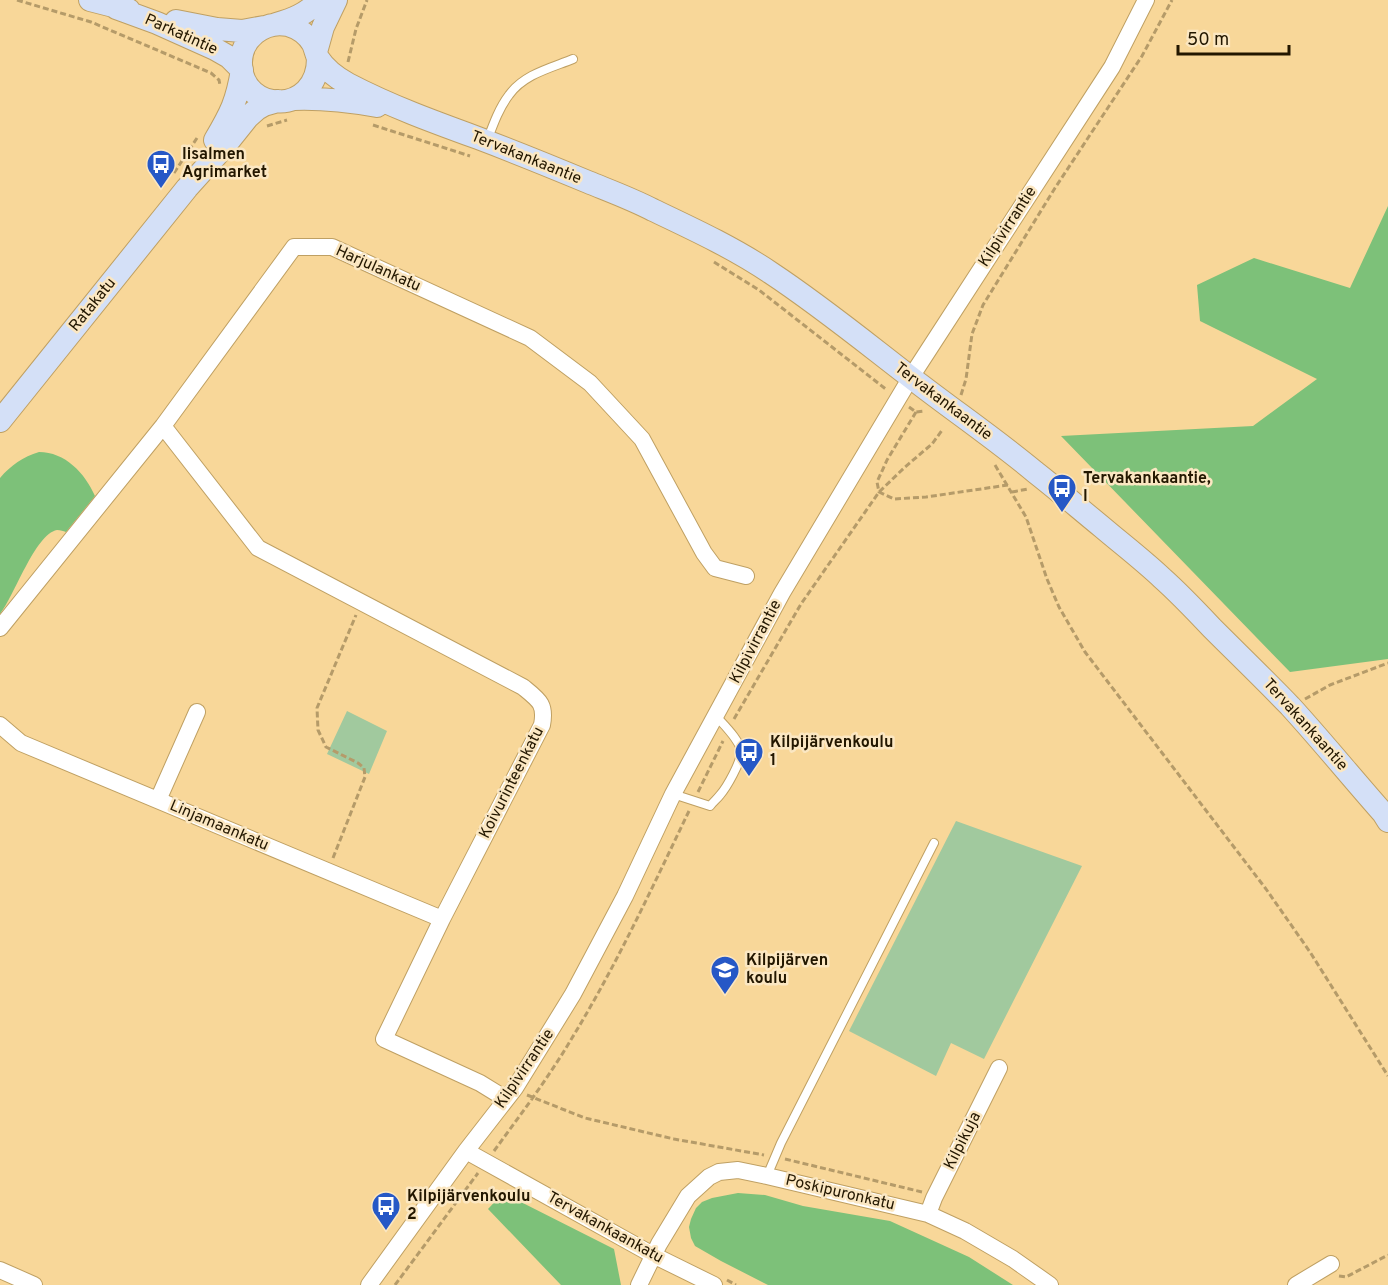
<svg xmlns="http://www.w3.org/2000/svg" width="1388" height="1285" font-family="Overpass,sans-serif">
	<rect width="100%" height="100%" fill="#f8d799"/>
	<path fill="#a1c99e" d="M 347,711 L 387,731 L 369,774 L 327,754 Z
		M 956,821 L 1082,866 L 984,1059 L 951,1043 L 936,1076 L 849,1031 Z"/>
	<path fill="#7dc179" d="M 1388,206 L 1388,659 L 1290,672 L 1061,436 L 1253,426 L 1317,379 L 1200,321 L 1197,285 L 1254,258 L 1350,288 Z
		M 39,452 C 65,452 85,473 95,496 L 66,532 C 63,531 61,530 57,530 C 35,534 14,597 0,614 L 0,478 C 11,465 23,457 39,452 Z
		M 503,1193 L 614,1249 L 621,1285 L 561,1285 L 488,1209 Z
		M 738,1193 L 765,1195 L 803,1206 L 890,1221 L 969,1257 L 1013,1285 L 768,1285 L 721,1261 L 695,1246 L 691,1238 L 689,1227 L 691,1219 L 696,1208 L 702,1202 L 712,1198 Z"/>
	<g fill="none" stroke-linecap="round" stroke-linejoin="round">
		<g stroke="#bfa063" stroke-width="10">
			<path id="lane" d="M 487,141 C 493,125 499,108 509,95 C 524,74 551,68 573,59
				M 673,794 L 710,806 C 713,802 717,799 720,795 C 727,787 741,762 741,752 C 741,741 723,724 716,716
				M 767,1176 L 781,1143 L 934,843"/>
		</g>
		<g stroke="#bfa063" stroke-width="18">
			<path id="street" d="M 163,426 L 258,548 L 523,687 C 539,700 546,704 542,725 L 442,919 L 384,1039 L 480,1083 L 506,1099
				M 0,628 L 163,426 L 294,247 L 332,247 L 530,338 L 590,383 L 642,439 L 704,553 L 715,568 L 746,576
				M 0,725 L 21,743 L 442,919
				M 158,800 L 197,712
				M 466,1151 L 653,1255 L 714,1285
				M 928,1214 L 934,1198 L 999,1068
				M 0,1270 L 34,1285
				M 369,1285 L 466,1151 L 515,1088 L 573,994 L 625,896 L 673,794 L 782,593 L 911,377 L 1112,67 L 1146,0
				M 639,1285 L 659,1244 L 688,1196 L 709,1177 L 719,1172 L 738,1170 L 767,1176 L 928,1214 L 965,1231 L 1013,1259 L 1050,1285
				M 1296,1285 L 1331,1264"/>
		</g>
		<g stroke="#bfa063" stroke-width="24">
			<path id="secondary" d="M 90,0 L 129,10
				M 116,8 L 157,23 L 215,49 L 229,57 L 242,70 C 237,101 231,113 215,140
				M 176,21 L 217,29 L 242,31 L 264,27
				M 276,24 C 294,19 306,14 320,0
				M 316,52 L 323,27 L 336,0
				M 318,58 C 318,116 242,114 241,64 C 240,39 264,20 288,25 C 298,28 308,35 313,44 C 315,48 316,54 318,58 C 325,69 337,78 348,84 C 390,106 434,122 478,138 C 515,152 552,167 588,182 C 610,191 632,199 653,210 C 693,229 734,248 771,273 C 824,308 872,348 922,386 C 960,415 999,442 1035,472 C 1058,490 1080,509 1102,527 C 1122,544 1143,560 1162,578 C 1180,594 1196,611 1212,628 C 1238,654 1265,680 1290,706 C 1322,741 1352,778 1383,813 L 1388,821
				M 294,99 C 322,98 349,101 377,106
				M 0,421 L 187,188 L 224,147 L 248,117 L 257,109 L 264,105 L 278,101"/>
		</g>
		<path stroke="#b59b69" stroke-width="3" stroke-dasharray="6 3" stroke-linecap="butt" d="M 17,0 L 91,22 L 211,73 L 219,80 L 220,85
			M 348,62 L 356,29 L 367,0
			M 373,125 L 470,156
			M 267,126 L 287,120
			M 174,173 L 197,138
			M 714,262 L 759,290 L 887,390
			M 961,395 L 966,379 L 972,334 L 983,305 L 1055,188 L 1142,56 L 1172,0
			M 909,407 L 916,412 L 924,411
			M 916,412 L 887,460 L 877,482 L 879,492 L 894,499 L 926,497 L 1008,485
			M 995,465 L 1026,517 L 1047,579 L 1059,607 L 1085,652 L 1266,889 L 1310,952 L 1388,1076
			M 1012,492 L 1028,489
			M 1305,699 L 1330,685 L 1388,663
			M 734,719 L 801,604 L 879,492 L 905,467 L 932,444 L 943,429
			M 698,792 L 723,741
			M 333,858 L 365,777 L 364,768 L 358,763 L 326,747 L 318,730 L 317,708 L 356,615
			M 527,1095 L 585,1118 L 674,1139 L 764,1155
			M 494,1151 C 521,1114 549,1077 572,1038 C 616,966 652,888 689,811
			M 785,1159 L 922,1192
			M 1339,1276 L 1346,1277 L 1388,1255
			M 727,1280 L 736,1285
			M 395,1285 L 478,1173"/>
		<use href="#lane" stroke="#fff" stroke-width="8"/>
		<use href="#street" stroke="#fff" stroke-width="16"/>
		<use href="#secondary" stroke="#d4e0f7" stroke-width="22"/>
	</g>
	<defs>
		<g id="bus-pin" transform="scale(1.5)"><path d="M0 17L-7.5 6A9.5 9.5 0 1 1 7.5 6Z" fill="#2658c6" stroke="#fbe7c2"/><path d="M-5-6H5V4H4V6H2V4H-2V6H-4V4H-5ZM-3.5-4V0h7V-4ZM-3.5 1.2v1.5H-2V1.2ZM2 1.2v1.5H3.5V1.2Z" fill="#fff"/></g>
		<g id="school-pin" transform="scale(1.5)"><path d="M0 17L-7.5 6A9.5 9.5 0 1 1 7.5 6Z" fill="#2658c6" stroke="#fbe7c2"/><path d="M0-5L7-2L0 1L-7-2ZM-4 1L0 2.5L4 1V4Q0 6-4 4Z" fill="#fff"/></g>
	</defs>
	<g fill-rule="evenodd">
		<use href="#bus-pin" x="161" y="164"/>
		<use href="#bus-pin" x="1062" y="488"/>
		<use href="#bus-pin" x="749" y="752"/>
		<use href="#school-pin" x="725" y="970"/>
		<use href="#bus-pin" x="386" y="1206"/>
	</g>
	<g text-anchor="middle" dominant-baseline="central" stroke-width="5" stroke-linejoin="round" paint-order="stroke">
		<g font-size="16" fill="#231700" stroke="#fbe7c2">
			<text transform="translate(181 35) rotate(24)">Parkatintie</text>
			<text transform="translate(526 158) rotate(22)">Tervakankaantie</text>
			<text transform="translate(1008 227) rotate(-57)">Kilpivirrantie</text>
			<text transform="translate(378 269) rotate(24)">Harjulankatu</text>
			<text transform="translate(93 305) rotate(-51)">Ratakatu</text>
			<text transform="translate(943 402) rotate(37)">Tervakankaantie</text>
			<text transform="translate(756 642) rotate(-62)">Kilpivirrantie</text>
			<text transform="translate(1305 725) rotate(48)">Tervakankaantie</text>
			<text transform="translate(512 783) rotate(-63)">Koivurinteenkatu</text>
			<text transform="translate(219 826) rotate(23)">Linjamaankatu</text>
			<text transform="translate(525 1069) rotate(-56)">Kilpivirrantie</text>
			<text transform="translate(963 1141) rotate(-63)">Kilpikuja</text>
			<text transform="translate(840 1193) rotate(13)">Poskipuronkatu</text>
			<text transform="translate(605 1228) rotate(29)">Tervakankaankatu</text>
		</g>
		<g font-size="16" font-weight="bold" fill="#231700" stroke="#fbe7c2" text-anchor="start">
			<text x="182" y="155">Iisalmen<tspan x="182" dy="18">Agrimarket</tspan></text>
			<text x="1083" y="479">Tervakankaantie,<tspan x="1083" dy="18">I</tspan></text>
			<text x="770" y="743">Kilpijärvenkoulu<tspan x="770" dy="18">1</tspan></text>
			<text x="746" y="961">Kilpijärven<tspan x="746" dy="18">koulu</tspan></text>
			<text x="407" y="1197">Kilpijärvenkoulu<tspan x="407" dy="18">2</tspan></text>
		</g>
	</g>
	<path d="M1178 45v9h111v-9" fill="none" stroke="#231700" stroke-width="3"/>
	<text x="1187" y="45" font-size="18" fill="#231700" stroke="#fbe7c2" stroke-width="4.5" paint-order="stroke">50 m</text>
</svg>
